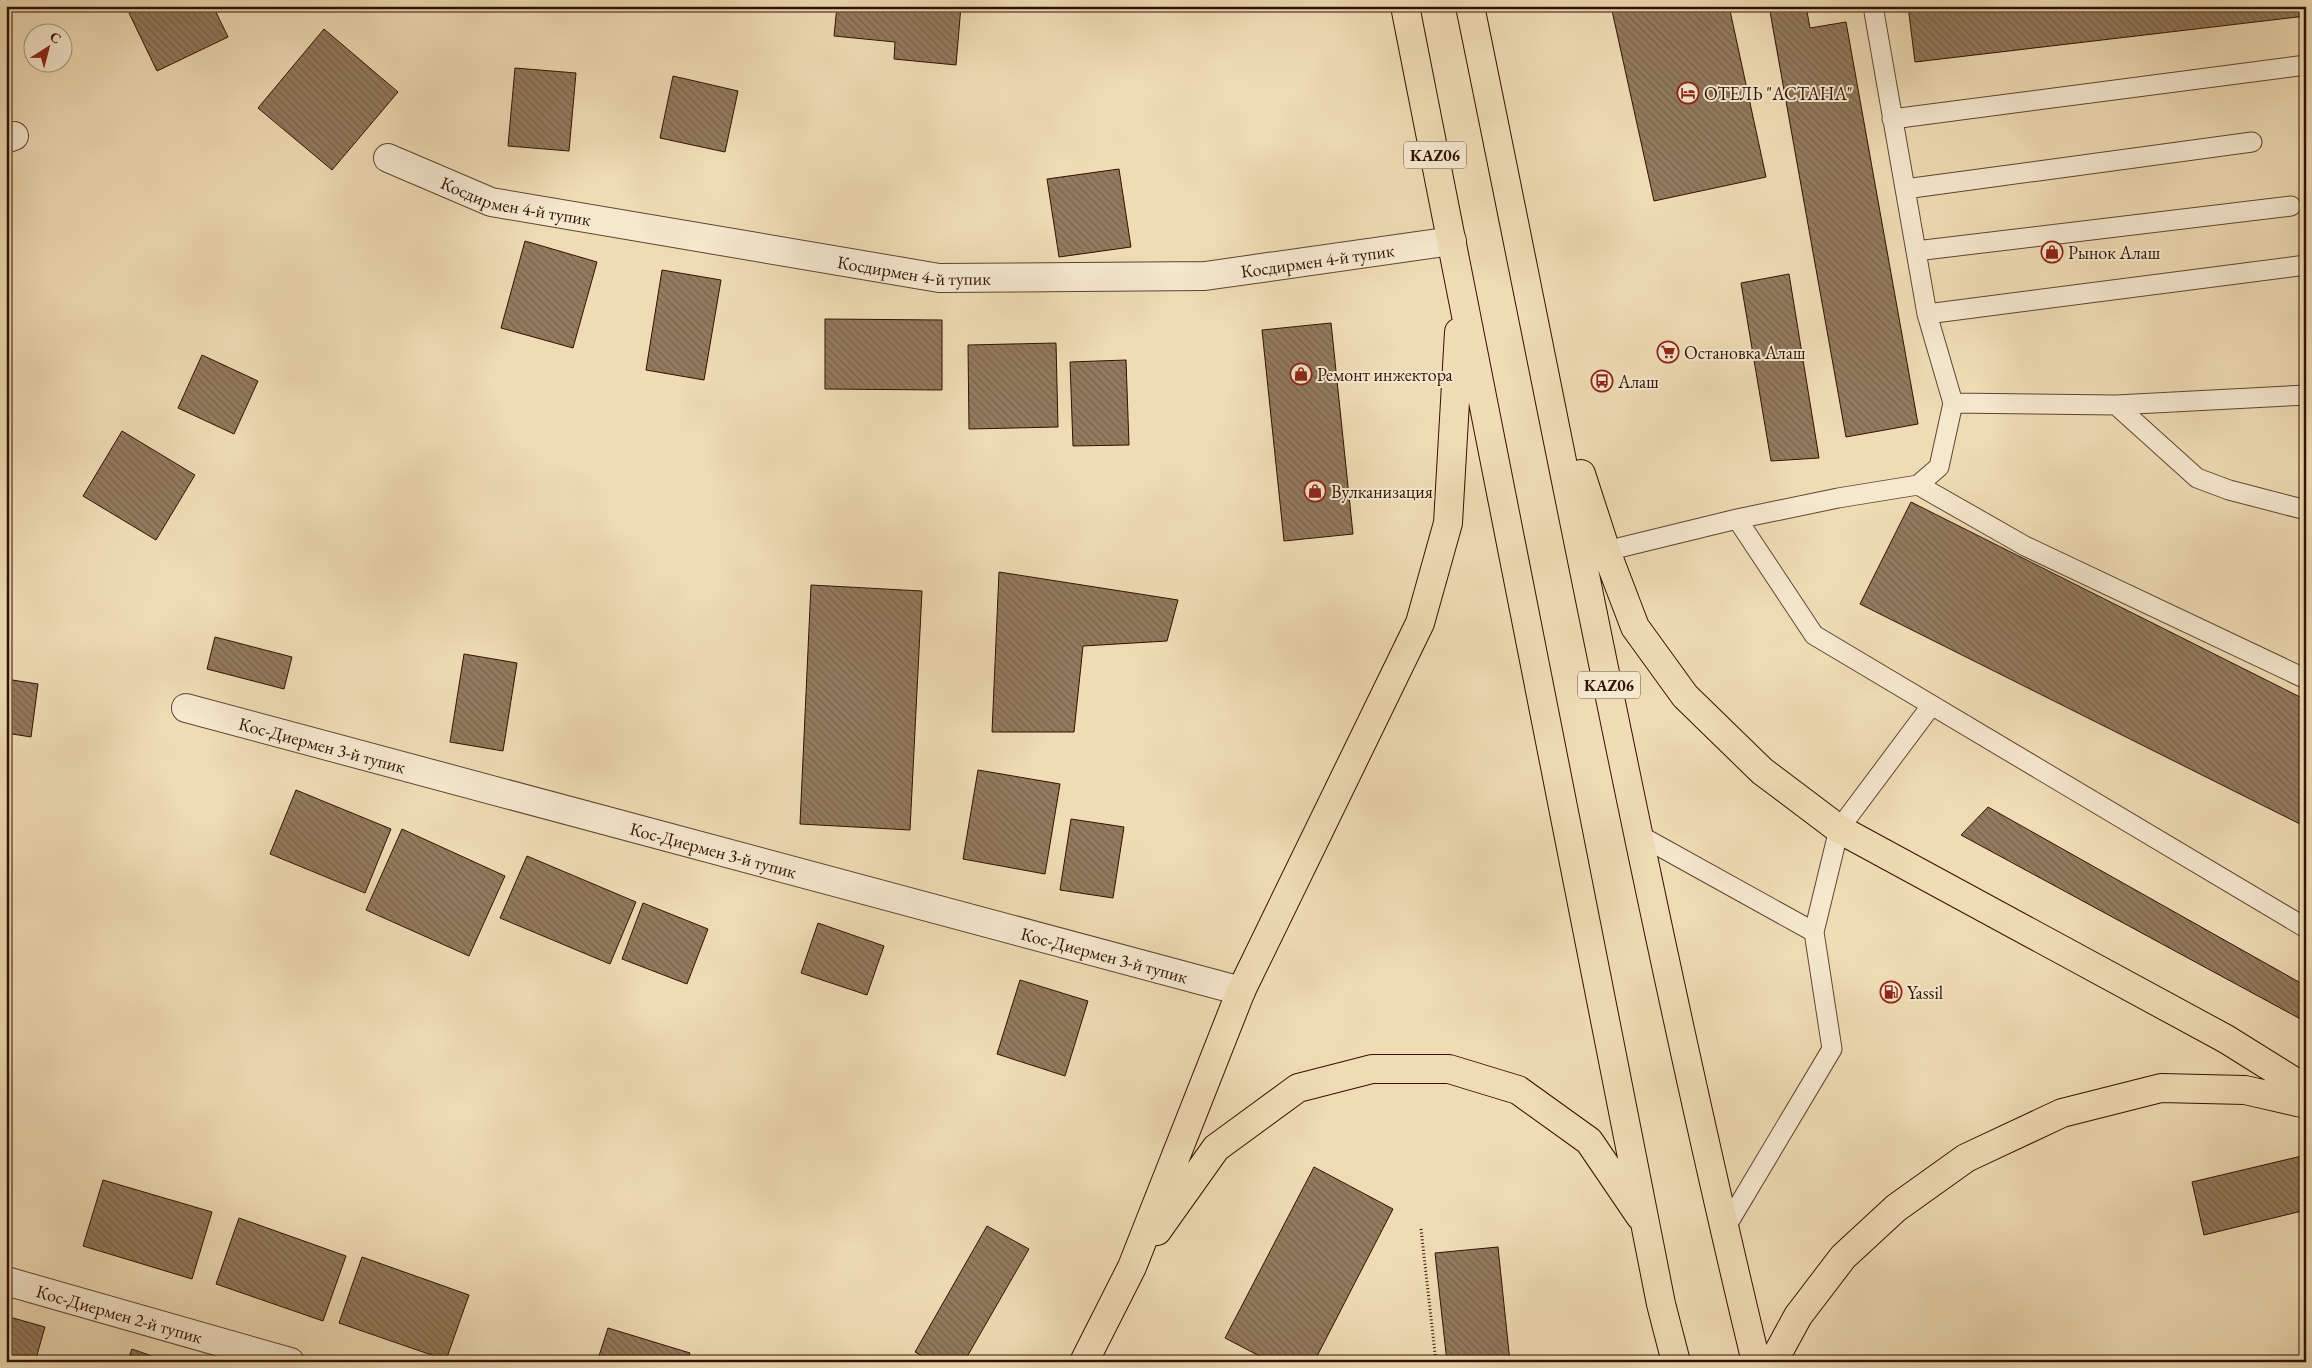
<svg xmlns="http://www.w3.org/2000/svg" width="2312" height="1368" font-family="'EB Garamond',serif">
	<defs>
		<pattern id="building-back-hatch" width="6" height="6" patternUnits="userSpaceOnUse" patternTransform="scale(1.25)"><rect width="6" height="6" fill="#937b5e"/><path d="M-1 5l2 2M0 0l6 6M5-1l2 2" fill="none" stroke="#78634b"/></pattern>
	</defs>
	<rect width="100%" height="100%" fill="#efdcb5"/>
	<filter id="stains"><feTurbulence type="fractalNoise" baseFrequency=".004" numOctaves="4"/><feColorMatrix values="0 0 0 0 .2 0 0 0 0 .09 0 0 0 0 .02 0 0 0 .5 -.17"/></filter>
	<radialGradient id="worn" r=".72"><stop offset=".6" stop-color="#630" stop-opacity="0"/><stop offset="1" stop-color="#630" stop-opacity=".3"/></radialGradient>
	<path fill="url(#building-back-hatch)" stroke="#301200" d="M 144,6 L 213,6 L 228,37 L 157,71 L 129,13 Z
		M 837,6 L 961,6 L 956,65 L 894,59 L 895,42 L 834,36 Z
		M 1611,6 L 1729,6 L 1766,177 L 1654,201 Z
		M 1769,6 L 1806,6 L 1810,28 L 1846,22 L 1918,424 L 1846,437 Z
		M 1908,6 L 2306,6 L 2306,16 L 1915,62 Z
		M 324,29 L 398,92 L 332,170 L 258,108 Z
		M 515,68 L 576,73 L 569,151 L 508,146 Z
		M 673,76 L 738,91 L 725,152 L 660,138 Z
		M 1119,169 L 1131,247 L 1059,257 L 1047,179 Z
		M 525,241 L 597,262 L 573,348 L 501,328 Z
		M 662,270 L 721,280 L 704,380 L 646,370 Z
		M 1789,274 L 1819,458 L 1771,461 L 1741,283 Z
		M 825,319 L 942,320 L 942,390 L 825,389 Z
		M 1331,323 L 1353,534 L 1284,541 L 1262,330 Z
		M 1056,343 L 1058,427 L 969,429 L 968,345 Z
		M 202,355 L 258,381 L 234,434 L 178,408 Z
		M 1126,360 L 1129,445 L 1073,446 L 1070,362 Z
		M 122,431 L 195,475 L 156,540 L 83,496 Z
		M 1911,502 L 2306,700 L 2306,827 L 1860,604 Z
		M 999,572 L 1178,600 L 1167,641 L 1083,646 L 1074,732 L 992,732 Z
		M 811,585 L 922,591 L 910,830 L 800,824 Z
		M 215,637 L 292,657 L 284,689 L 207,669 Z
		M 464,654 L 517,663 L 503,751 L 450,742 Z
		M 6,679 L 38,684 L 31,737 L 6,733 Z
		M 978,770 L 1060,784 L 1045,874 L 963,859 Z
		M 296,790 L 391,829 L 365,893 L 270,854 Z
		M 1988,807 L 2306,986 L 2306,1022 L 1961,835 Z
		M 1071,819 L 1124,827 L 1113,898 L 1060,890 Z
		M 402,829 L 505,876 L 469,956 L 366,910 Z
		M 527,856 L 636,902 L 610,964 L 500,918 Z
		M 643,903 L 708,929 L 687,984 L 622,959 Z
		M 818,923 L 884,946 L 867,995 L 801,973 Z
		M 1020,980 L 1088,1001 L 1065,1076 L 997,1054 Z
		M 2306,1155 L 2306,1210 L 2204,1235 L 2192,1182 Z
		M 1314,1167 L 1393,1209 L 1314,1362 L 1271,1362 L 1225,1338 Z
		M 103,1180 L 212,1212 L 192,1279 L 83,1246 Z
		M 239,1218 L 346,1256 L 323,1321 L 216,1284 Z
		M 987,1226 L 1029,1249 L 964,1362 L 933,1362 L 915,1352 Z
		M 1498,1247 L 1510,1362 L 1447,1362 L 1435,1253 Z
		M 362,1257 L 469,1295 L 446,1360 L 339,1323 Z
		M 6,1316 L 45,1327 L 35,1362 L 6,1362 Z
		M 608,1328 L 690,1353 L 687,1362 L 597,1362 Z
		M 132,1349 L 169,1362 L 127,1362 Z
		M 2062,1356 L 2064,1362 L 2042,1362 Z"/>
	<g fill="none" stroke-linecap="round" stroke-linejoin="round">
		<g stroke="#60442d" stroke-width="21">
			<path id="service" d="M 1892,119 L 2306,65
				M 1905,189 L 2252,142
				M 1916,251 L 2291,206
				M 1927,314 L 2306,265
				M 1953,403 L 2116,405 L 2306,395
				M 2116,405 L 2197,478 L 2229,490 L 2306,510
				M 1918,485 L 2025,546 L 2306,679
				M 1737,519 L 1838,498 L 1918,485 L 1939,467 L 1953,403 L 1927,314 L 1873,6
				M 1606,551 L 1737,519 L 1814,635 L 2306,928
				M 1639,835 L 1814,932 L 1832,1049 L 1724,1230
				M 1814,932 L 1839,829 L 1931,706"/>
		</g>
		<g stroke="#60442d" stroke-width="30">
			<g id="minor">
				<path d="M 6,139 L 14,136"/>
				<path id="s1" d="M 388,158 L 491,202 L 939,278 L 1205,276 L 1452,241"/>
				<path id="s2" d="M 186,708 L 1241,991"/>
				<path id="s3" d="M 6,1281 L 290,1362"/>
			</g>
		</g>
		<g stroke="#301200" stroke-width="30">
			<path id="trunk" d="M 1405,6 L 1661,1304 L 1676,1362
				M 1470,6 C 1563,458 1648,913 1756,1362
				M 1581,474 L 1606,551 L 1635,627 L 1685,696 L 1762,771 L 1839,829 L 2226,1039 L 2306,1089
				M 1157,1231 L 1216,1148 L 1298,1088 L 1372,1069 L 1449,1069 L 1518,1090 L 1589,1141 L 1640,1216
				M 1084,1362 L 1132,1267 L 1241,991 L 1420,623 L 1448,523 L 1459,332
				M 1773,1362 L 1798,1316 L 1843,1257 L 1896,1208 L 1966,1158 L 2062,1113 L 2161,1088 L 2245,1090 L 2306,1104"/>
		</g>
		<path stroke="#301200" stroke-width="3" stroke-dasharray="1 2.5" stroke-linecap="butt" d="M 1421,1229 L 1436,1362"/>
		<use href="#service" stroke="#f5e8cf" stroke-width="19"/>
		<use href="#minor" stroke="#f5e8cf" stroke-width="28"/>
		<use href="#trunk" stroke="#efdcb5" stroke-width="28"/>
	</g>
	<defs>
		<g id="hotel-ring" transform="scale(1.125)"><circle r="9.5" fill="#f5e8cf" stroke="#8f2418" stroke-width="1.5"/><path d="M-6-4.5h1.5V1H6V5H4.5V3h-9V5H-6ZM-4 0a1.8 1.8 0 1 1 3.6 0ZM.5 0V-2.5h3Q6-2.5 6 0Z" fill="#8f2418"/></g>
		<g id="shop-ring" transform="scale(1.125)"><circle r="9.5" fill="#f5e8cf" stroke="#8f2418" stroke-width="1.5"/><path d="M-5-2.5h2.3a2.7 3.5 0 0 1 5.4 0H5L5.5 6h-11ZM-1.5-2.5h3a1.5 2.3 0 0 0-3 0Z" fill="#8f2418"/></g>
		<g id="supermarket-ring" transform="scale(1.125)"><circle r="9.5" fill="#f5e8cf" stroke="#8f2418" stroke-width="1.5"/><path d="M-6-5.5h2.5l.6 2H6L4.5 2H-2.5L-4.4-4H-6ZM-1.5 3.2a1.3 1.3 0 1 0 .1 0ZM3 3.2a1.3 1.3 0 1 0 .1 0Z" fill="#8f2418"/></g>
		<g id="bus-ring" transform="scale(1.125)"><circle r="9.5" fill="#f5e8cf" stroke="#8f2418" stroke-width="1.5"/><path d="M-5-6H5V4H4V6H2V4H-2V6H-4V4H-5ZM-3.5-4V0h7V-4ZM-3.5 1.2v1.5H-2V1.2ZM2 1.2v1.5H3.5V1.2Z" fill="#8f2418"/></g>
		<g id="fuel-ring" transform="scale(1.125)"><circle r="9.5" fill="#f5e8cf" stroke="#8f2418" stroke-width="1.5"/><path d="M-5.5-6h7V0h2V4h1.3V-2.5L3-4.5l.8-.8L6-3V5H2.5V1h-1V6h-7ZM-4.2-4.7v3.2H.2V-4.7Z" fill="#8f2418"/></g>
	</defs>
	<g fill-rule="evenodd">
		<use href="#hotel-ring" x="1688" y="93"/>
		<use href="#shop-ring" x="2052" y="252"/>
		<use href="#supermarket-ring" x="1668" y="352"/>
		<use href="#shop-ring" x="1301" y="374"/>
		<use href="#bus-ring" x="1602" y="381"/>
		<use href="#shop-ring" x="1315" y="491"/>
		<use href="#fuel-ring" x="1891" y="992"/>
	</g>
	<g text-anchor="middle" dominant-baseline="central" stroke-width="4" stroke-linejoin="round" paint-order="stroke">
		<g fill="#f5e8cf" stroke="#6b523e" stroke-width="1">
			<rect x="1404" y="141.5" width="62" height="27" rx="4"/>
			<rect x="1578" y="671.5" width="62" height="27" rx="4"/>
		</g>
		<g font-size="16" font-weight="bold" fill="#301200">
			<text x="1435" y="155">KАZ06</text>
			<text x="1609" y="685">KАZ06</text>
		</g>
		<g font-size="18" fill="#301200" stroke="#f5e8cf" text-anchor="start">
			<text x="1704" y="93">ОТЕЛЬ "АСТАНА"</text>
			<text x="2068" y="252">Рынок Алаш</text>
			<text x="1684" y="352">Остановка Алаш</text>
			<text x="1317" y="374">Ремонт инжектора</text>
			<text x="1618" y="381">Алаш</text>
			<text x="1331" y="491">Вулканизация</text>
			<text x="1907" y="992">Yassil</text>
		</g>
		<g font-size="18" fill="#301200" stroke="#f5e8cf">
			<text stroke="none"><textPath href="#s1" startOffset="136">Косдирмен 4-й тупик</textPath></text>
			<text stroke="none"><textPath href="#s1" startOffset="946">Косдирмен 4-й тупик</textPath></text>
			<text stroke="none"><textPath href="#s1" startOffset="541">Косдирмен 4-й тупик</textPath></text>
			<text stroke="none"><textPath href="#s2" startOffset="141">Кос-Диермен 3-й тупик</textPath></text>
			<text stroke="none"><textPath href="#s2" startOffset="546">Кос-Диермен 3-й тупик</textPath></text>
			<text stroke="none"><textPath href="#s2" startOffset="951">Кос-Диермен 3-й тупик</textPath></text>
			<text stroke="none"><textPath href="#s3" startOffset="118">Кос-Диермен 2-й тупик</textPath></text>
		</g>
	</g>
	<rect width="2312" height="1368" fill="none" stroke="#efdcb5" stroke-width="25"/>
	<rect x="8" y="8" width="2297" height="1353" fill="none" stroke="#301200" stroke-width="2.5"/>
	<rect x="12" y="12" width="2287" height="1343" fill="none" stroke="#301200"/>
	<g transform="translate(48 48) rotate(36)"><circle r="24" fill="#f5e8cf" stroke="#a6927c"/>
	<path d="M0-4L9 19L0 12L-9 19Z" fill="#8f2418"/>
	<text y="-8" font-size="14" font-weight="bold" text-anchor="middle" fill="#301200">С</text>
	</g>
	<rect width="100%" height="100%" filter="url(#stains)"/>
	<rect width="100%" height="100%" fill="url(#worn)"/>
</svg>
